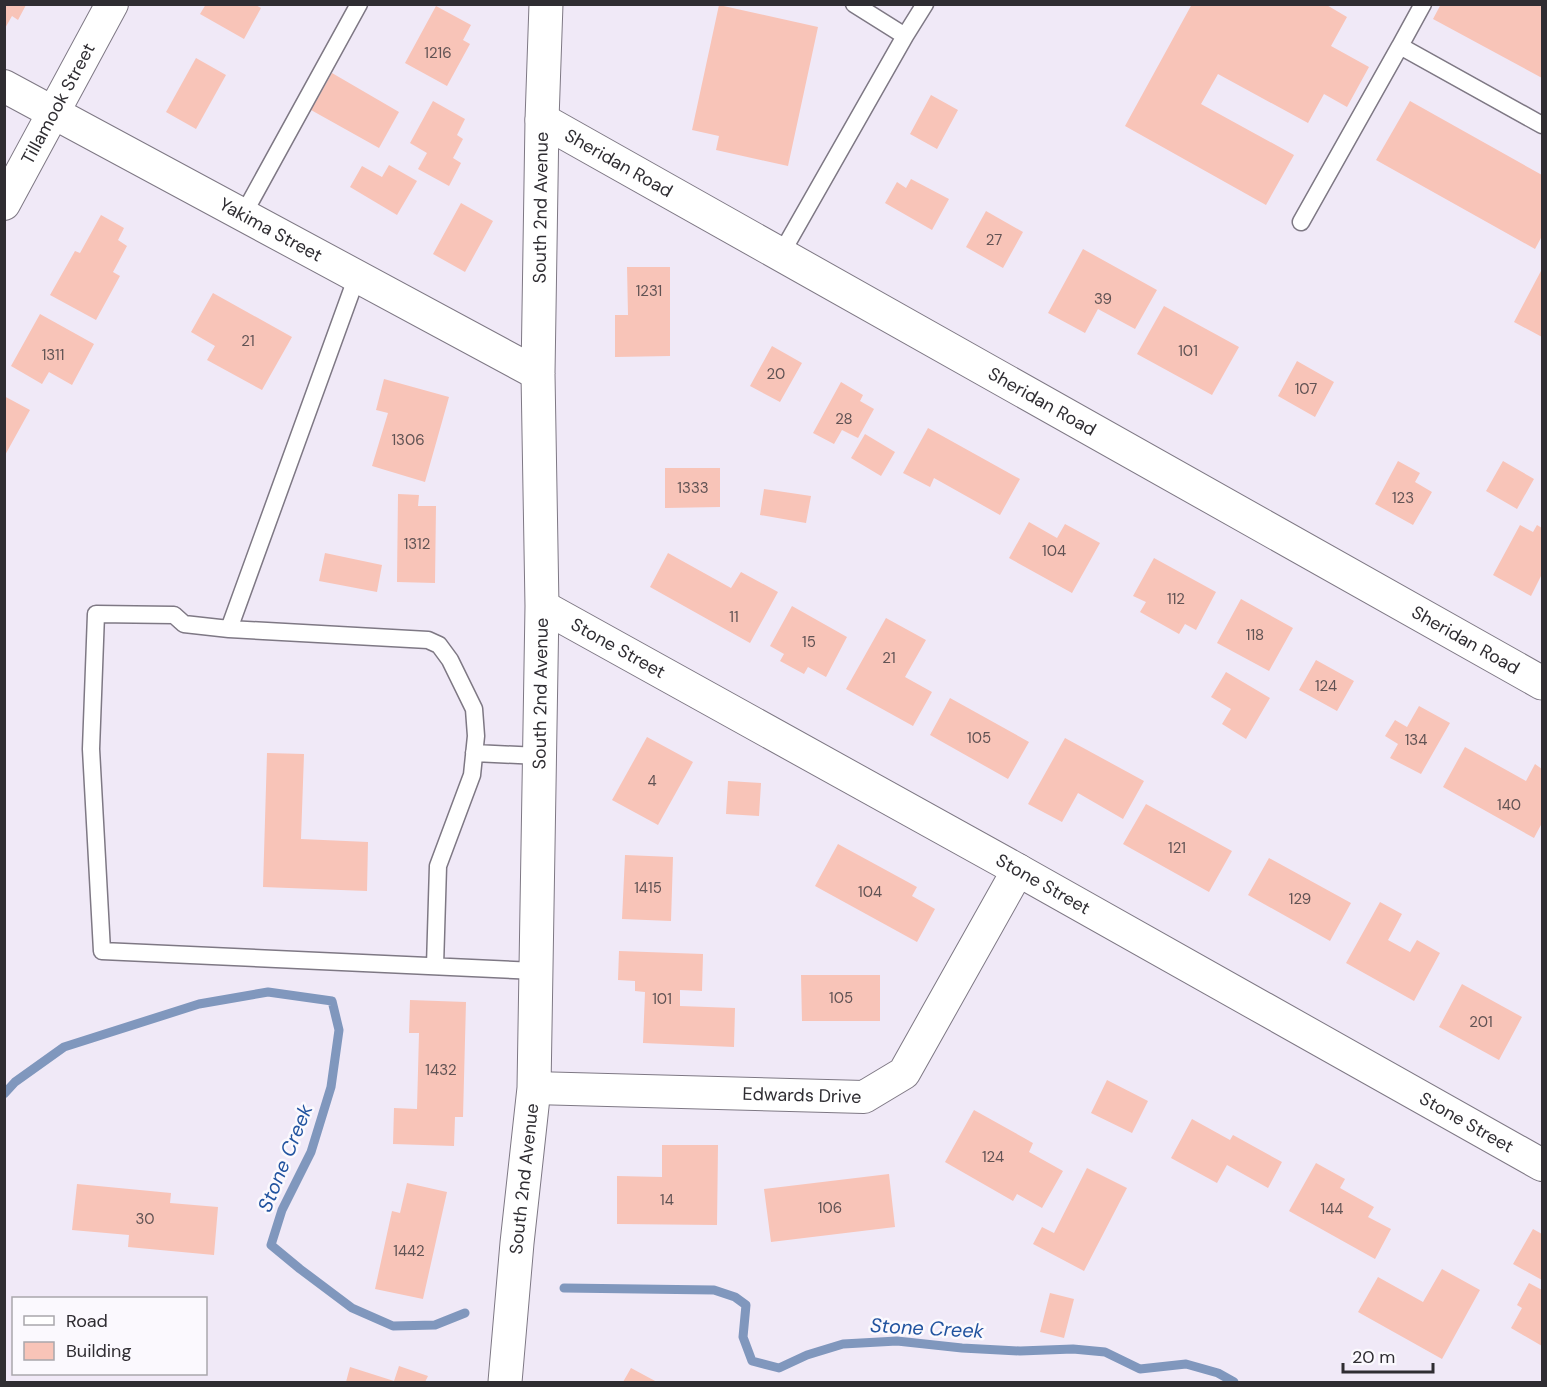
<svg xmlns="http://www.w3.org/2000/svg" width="1547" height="1387" font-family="'DM Sans',sans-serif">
	<rect width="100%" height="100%" fill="#f0e9f7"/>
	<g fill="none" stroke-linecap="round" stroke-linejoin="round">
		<path stroke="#8097bd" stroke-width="9" d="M 4,1094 L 15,1082 L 64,1047 L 199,1004 L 268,992 L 332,1001 L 339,1030 L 331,1087 L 311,1152 L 282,1210 L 271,1245 L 300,1269 L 352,1308 L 393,1326 L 435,1325 L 465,1313
			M 564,1288 L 714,1290 L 735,1297 L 746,1305 L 743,1337 L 752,1361 L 779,1368 L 807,1355 L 843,1344 L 897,1341 L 962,1348 L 1020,1351 L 1073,1349 L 1105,1352 L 1140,1369 L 1186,1364 L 1218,1373 L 1234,1382"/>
	</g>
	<path fill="#f8c4b8" d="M 206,4 L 254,4 L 261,8 L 244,39 L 200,14 Z
		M 1192,4 L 1325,4 L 1347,17 L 1331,46 L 1369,67 L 1347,107 L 1324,94 L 1308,123 L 1218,74 L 1201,104 L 1294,155 L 1266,205 L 1125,126 Z
		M 1441,4 L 1542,4 L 1542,78 L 1433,19 Z
		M 4,5 L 26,5 L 18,20 L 12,16 L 4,30 Z
		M 719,5 L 818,27 L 788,166 L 716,150 L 719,136 L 692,130 Z
		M 436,6 L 471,25 L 463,40 L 470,44 L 447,86 L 405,63 Z
		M 196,58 L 226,75 L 196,129 L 166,112 Z
		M 332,73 L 399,112 L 379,148 L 311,110 Z
		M 931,95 L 958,110 L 937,149 L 910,134 Z
		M 433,101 L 465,119 L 457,135 L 463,139 L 453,158 L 461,163 L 449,186 L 418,169 L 427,153 L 410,143 Z
		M 1410,101 L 1542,175 L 1542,236 L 1535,249 L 1376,160 Z
		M 389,165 L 417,181 L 397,215 L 350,187 L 362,166 L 382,177 Z
		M 911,179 L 949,199 L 932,230 L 885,203 L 897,182 L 906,188 Z
		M 461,203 L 493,221 L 465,272 L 433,254 Z
		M 986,211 L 1023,232 L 1003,268 L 966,247 Z
		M 101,215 L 124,228 L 118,240 L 127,246 L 113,272 L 120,276 L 96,320 L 50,295 L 75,251 L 80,253 Z
		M 1083,249 L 1157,290 L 1135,329 L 1098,309 L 1085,333 L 1048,313 Z
		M 627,267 L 670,267 L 670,356 L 615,357 L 615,315 L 628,315 Z
		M 1542,269 L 1542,337 L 1514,322 Z
		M 213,293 L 292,337 L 262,390 L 207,360 L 215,346 L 191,332 Z
		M 1164,306 L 1239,347 L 1212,395 L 1137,354 Z
		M 40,314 L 94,344 L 72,385 L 49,372 L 42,384 L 11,366 Z
		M 772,346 L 802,363 L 780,402 L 750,386 Z
		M 1297,361 L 1334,382 L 1315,417 L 1278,396 Z
		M 384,379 L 449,397 L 425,482 L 372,466 L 388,413 L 376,410 Z
		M 841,382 L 863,395 L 860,401 L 874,409 L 858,438 L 842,430 L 834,444 L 813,433 Z
		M 4,396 L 30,410 L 4,457 Z
		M 928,428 L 1020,479 L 1000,515 L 934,478 L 930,487 L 903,473 Z
		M 865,434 L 895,452 L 881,476 L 851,458 Z
		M 1398,461 L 1420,473 L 1415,482 L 1432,492 L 1413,525 L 1375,504 Z
		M 1503,461 L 1534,479 L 1517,509 L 1486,491 Z
		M 665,468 L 720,468 L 720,507 L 665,508 Z
		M 764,489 L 811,496 L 806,523 L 760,515 Z
		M 398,494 L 419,495 L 418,506 L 436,506 L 435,583 L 397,582 Z
		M 1029,522 L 1057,538 L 1065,524 L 1100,543 L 1072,593 L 1009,558 Z
		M 1520,525 L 1533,532 L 1537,525 L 1542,528 L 1542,574 L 1531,596 L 1493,575 Z
		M 325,553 L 382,565 L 377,592 L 319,581 Z
		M 668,553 L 731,588 L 741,572 L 778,592 L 750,643 L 650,587 Z
		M 1154,558 L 1216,592 L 1196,630 L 1185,624 L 1179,634 L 1140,612 L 1146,602 L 1133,596 Z
		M 1241,599 L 1293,628 L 1269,671 L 1217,643 Z
		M 792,606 L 847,637 L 826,677 L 808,667 L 804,674 L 780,661 L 784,654 L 770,646 Z
		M 886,618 L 926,640 L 905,677 L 932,692 L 913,726 L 846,689 Z
		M 1316,660 L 1354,681 L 1337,711 L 1299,690 Z
		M 1226,672 L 1270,698 L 1246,739 L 1222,724 L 1231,709 L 1211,697 Z
		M 950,698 L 1029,742 L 1008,779 L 930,735 Z
		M 1419,706 L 1450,723 L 1421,774 L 1390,758 L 1398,744 L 1385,736 L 1395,720 L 1407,727 Z
		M 647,737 L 693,762 L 658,825 L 612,800 Z
		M 1065,738 L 1144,781 L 1123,819 L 1078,793 L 1062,822 L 1028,804 Z
		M 1465,747 L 1526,781 L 1535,764 L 1542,769 L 1542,823 L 1534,838 L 1443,787 Z
		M 267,753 L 304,754 L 301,839 L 368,842 L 367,891 L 263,887 Z
		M 728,781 L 761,783 L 759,816 L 726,814 Z
		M 1146,804 L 1232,851 L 1209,892 L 1123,844 Z
		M 838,844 L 917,887 L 912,896 L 935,909 L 917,942 L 815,886 Z
		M 625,855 L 673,857 L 671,921 L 622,919 Z
		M 1269,858 L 1351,903 L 1330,941 L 1248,895 Z
		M 1380,902 L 1402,914 L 1388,940 L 1410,952 L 1417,940 L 1440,953 L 1414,1001 L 1346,963 Z
		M 619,951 L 703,954 L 702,991 L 680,990 L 680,1006 L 735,1008 L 734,1047 L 643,1043 L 645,992 L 635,991 L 635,981 L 618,980 Z
		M 801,975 L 880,975 L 880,1021 L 802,1021 Z
		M 1462,984 L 1522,1017 L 1499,1060 L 1439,1027 Z
		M 410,1000 L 466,1002 L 463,1117 L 455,1117 L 454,1146 L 393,1144 L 394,1108 L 417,1109 L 419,1033 L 409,1033 Z
		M 1107,1080 L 1148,1101 L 1132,1133 L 1091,1113 Z
		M 974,1110 L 1033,1143 L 1029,1152 L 1063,1171 L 1042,1208 L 1017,1194 L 1013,1201 L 945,1162 Z
		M 1192,1119 L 1230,1140 L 1233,1135 L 1282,1162 L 1268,1188 L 1227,1165 L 1217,1183 L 1171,1158 Z
		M 662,1145 L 718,1145 L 717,1225 L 617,1224 L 617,1176 L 662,1177 Z
		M 1316,1163 L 1345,1179 L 1340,1188 L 1374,1207 L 1368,1217 L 1391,1229 L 1375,1259 L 1289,1211 Z
		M 1087,1168 L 1127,1188 L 1084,1271 L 1033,1244 L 1042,1227 L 1054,1233 Z
		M 889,1174 L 895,1227 L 771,1242 L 764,1189 Z
		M 407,1183 L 447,1192 L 423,1299 L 375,1289 L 392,1211 L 400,1213 Z
		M 77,1184 L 171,1193 L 170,1203 L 218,1207 L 214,1255 L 128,1247 L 129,1235 L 72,1230 Z
		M 1533,1229 L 1542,1234 L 1542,1280 L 1513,1264 Z
		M 1442,1269 L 1480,1290 L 1442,1359 L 1358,1312 L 1378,1277 L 1423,1302 Z
		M 1529,1283 L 1542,1290 L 1542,1346 L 1511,1328 L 1522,1308 L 1517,1305 Z
		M 1050,1293 L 1074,1299 L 1064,1338 L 1040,1332 Z
		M 399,1366 L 428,1376 L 425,1382 L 346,1382 L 350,1367 L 394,1381 Z
		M 631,1368 L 657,1382 L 623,1382 Z"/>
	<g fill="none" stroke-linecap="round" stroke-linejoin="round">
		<g stroke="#7e7884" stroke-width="19">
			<path id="service" d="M 905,36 L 925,4
				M 1400,46 L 1423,4
				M 243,215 L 359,4
				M 1301,222 L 1400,46 L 1542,125
				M 781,254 L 905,36 L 854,4
				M 229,629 L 357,276
				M 474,753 L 539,756
				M 435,966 L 438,866 L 472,775 L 476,736 L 474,709 L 450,660 L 439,645 L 428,640 L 229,629 L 184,624 L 174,615 L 96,614 L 91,749 L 102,951 L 536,971"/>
		</g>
		<g stroke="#7e7884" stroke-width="34">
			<g id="minor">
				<path id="s1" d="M 4,86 L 538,374"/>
				<path id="s2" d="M 4,204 L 112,4"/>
				<path id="s3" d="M 542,606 L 1018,870 L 1542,1165"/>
				<path id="s4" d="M 534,1088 L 864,1097 L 904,1073 L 1018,870"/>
			</g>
		</g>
		<g stroke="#7e7884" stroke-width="35">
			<g id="tertiary">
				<path id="s5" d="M 542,120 L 1542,683"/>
			</g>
		</g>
		<g stroke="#7e7884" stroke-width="35">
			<g id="secondary">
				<path id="s6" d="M 505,1382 L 517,1243 L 534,1088 L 542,606 L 538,374 L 542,120 L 546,4"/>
			</g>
		</g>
		<use href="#service" stroke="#fff" stroke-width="16"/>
		<use href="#minor" stroke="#fff" stroke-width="32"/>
		<use href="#tertiary" stroke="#fff" stroke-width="33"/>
		<use href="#secondary" stroke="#fff" stroke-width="33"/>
	</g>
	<g text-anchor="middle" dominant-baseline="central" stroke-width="5" stroke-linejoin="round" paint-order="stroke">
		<g font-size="15" fill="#615354">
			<text x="438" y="53">1216</text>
			<text x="994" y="240">27</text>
			<text x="649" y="291">1231</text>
			<text x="1103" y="299">39</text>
			<text x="248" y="341">21</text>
			<text x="1188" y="351">101</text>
			<text x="53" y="355">1311</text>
			<text x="776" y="374">20</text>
			<text x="1306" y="389">107</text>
			<text x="844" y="419">28</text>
			<text x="408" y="440">1306</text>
			<text x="693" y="488">1333</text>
			<text x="1403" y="498">123</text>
			<text x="417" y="544">1312</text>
			<text x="1054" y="551">104</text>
			<text x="1176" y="599">112</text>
			<text x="734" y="617">11</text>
			<text x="1255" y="635">118</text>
			<text x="809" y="642">15</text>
			<text x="889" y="658">21</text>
			<text x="1326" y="686">124</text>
			<text x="979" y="738">105</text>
			<text x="1416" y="740">134</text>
			<text x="652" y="781">4</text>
			<text x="1509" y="805">140</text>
			<text x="1177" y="848">121</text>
			<text x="648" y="888">1415</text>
			<text x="870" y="892">104</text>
			<text x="1300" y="899">129</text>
			<text x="841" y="998">105</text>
			<text x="662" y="999">101</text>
			<text x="1481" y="1022">201</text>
			<text x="441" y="1070">1432</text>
			<text x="993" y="1157">124</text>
			<text x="667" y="1200">14</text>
			<text x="830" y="1208">106</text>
			<text x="1332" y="1209">144</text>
			<text x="145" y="1219">30</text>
			<text x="409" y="1251">1442</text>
		</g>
		<g font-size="18" fill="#2f2d32" stroke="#fbf9fe">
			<text stroke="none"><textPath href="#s2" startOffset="114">Tillamook Street</textPath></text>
			<text stroke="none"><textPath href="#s5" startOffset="88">Sheridan Road</textPath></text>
			<text stroke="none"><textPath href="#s6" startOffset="1176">South 2nd Avenue</textPath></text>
			<text stroke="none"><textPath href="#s1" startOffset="303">Yakima Street</textPath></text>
			<text stroke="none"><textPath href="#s5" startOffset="574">Sheridan Road</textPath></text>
			<text stroke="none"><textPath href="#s5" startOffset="1060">Sheridan Road</textPath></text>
			<text stroke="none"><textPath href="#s3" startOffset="87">Stone Street</textPath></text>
			<text stroke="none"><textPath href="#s6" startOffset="690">South 2nd Avenue</textPath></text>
			<text stroke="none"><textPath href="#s3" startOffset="573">Stone Street</textPath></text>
			<text stroke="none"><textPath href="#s4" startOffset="268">Edwards Drive</textPath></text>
			<text stroke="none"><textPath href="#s3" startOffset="1059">Stone Street</textPath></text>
			<text stroke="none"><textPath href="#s6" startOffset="204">South 2nd Avenue</textPath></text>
		</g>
		<g font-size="20" font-style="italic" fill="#21539f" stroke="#fbf9fe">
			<text transform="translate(285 1158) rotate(-68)">Stone Creek</text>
			<text transform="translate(927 1328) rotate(3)">Stone Creek</text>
		</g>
	</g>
	<rect width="1547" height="1387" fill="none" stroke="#2f2d32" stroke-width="12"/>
	<rect x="12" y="1297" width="195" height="78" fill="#fbf9fe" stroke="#a9a7ac" stroke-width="1.5"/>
	<rect x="24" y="1316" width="30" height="9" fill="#ffffff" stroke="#a9a7ac" stroke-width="1.5"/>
	<text x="66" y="1327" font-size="18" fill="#2f2d32">Road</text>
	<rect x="24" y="1342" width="30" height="18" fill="#f8c4b8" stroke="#a9a7ac" stroke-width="1.5"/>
	<text x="66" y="1357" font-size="18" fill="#2f2d32">Building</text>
	<path d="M1343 1363v9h90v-9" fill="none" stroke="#2f2d32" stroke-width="3"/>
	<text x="1352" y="1363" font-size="18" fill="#2f2d32" stroke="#fbf9fe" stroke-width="4.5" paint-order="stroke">20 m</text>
</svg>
